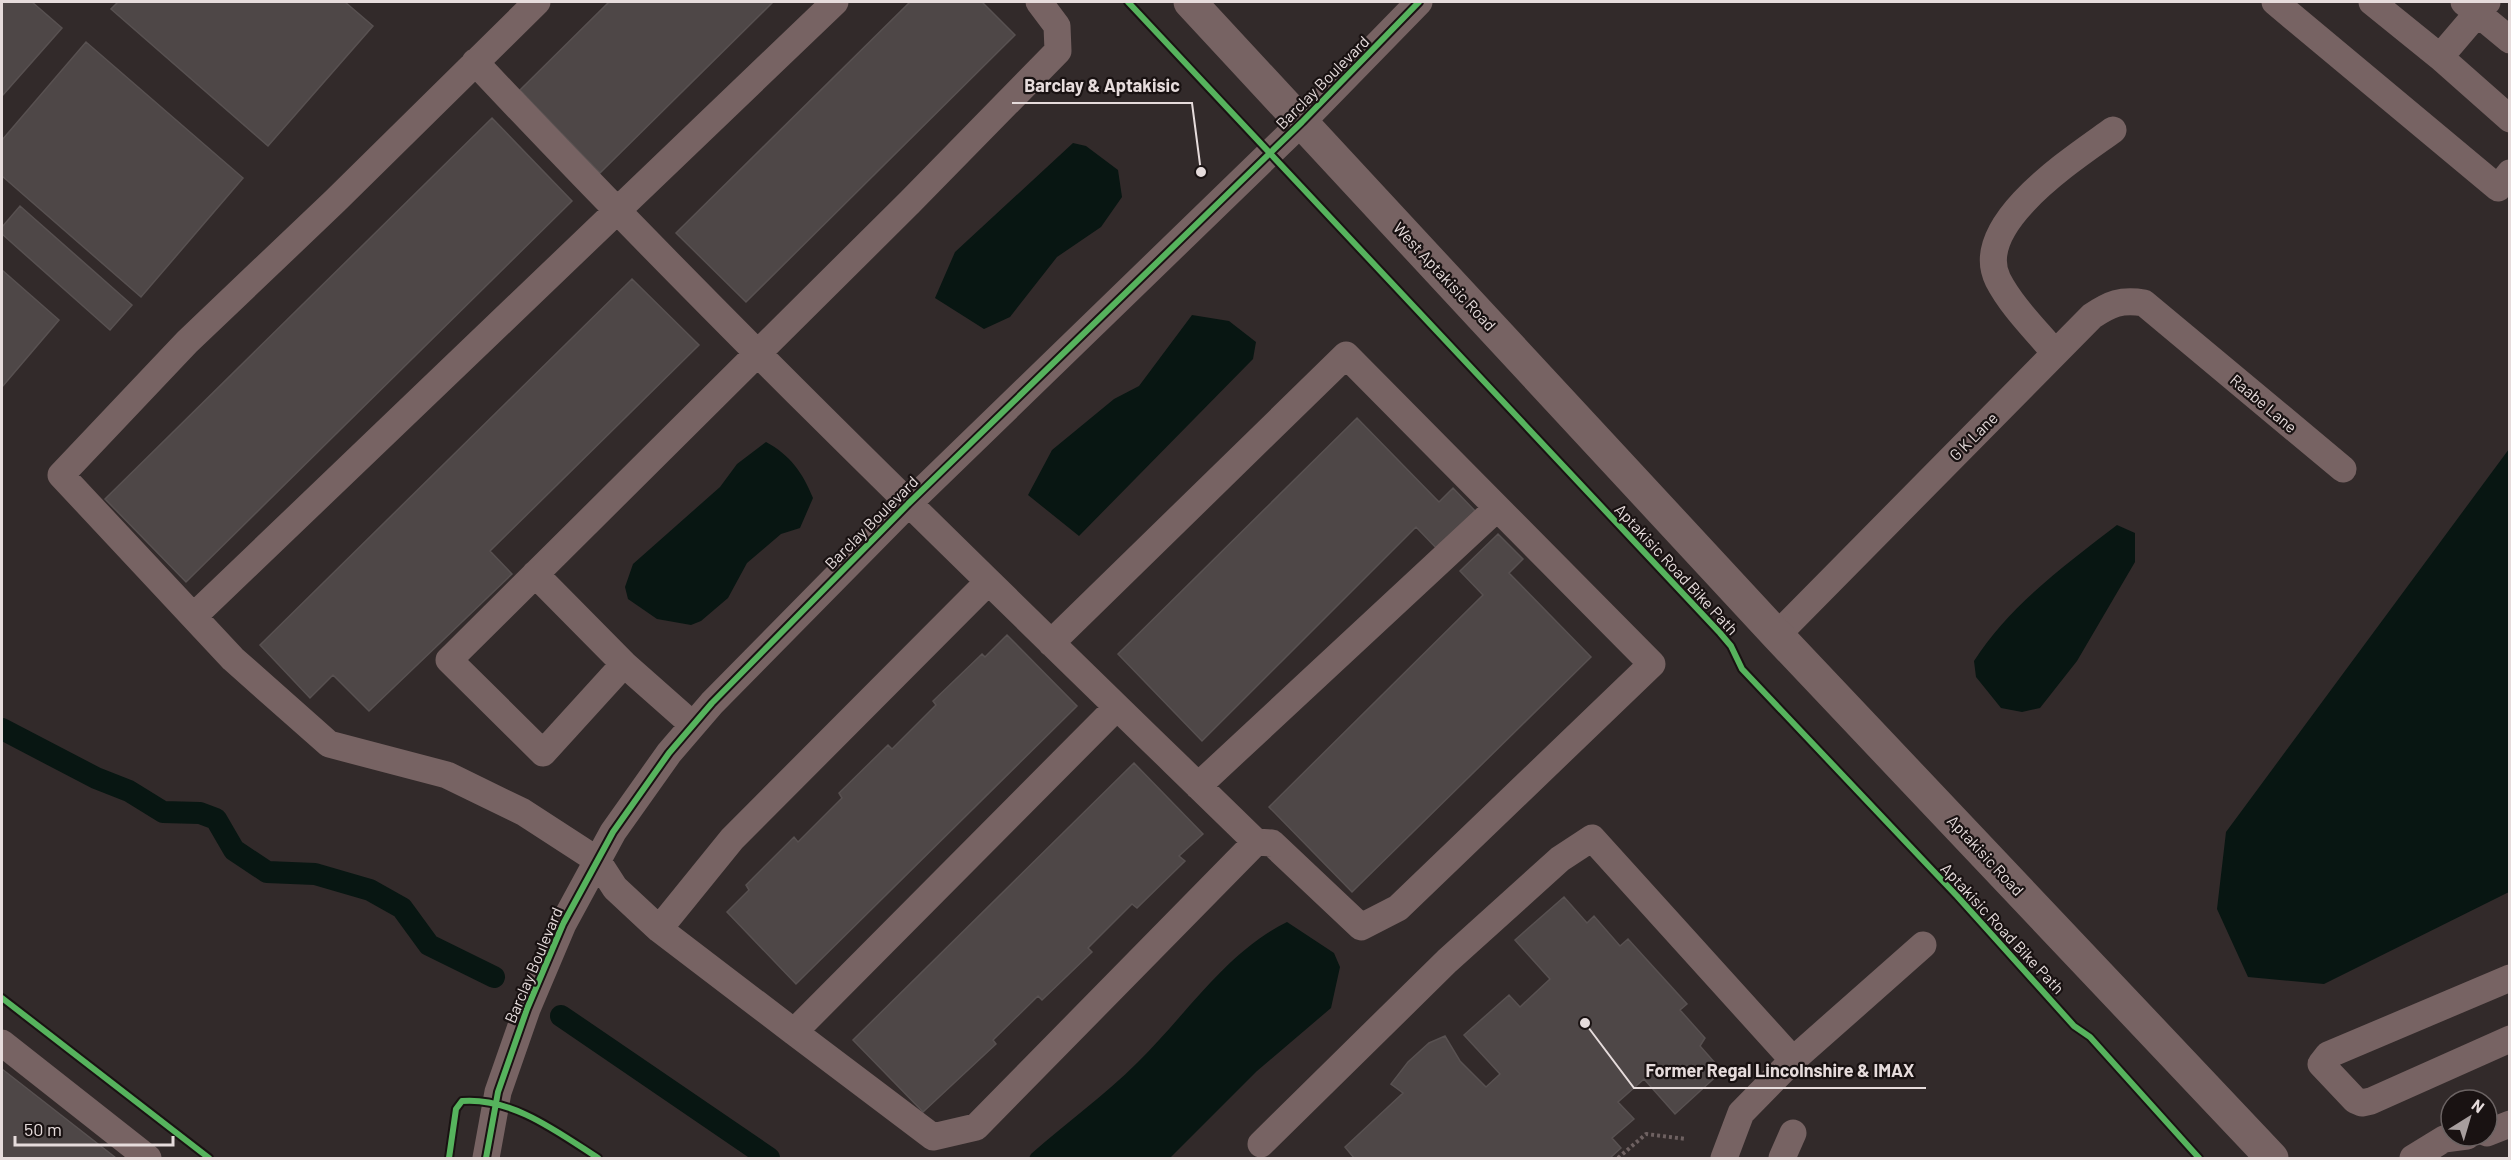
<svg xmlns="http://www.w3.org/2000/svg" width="2511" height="1160" font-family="Barlow,sans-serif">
	<rect width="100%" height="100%" fill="#322a2a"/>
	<path fill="#081612" d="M 1073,143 L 1086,146 L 1118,170 L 1122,197 L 1101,227 L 1057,257 L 1010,317 L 984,329 L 935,298 L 955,252 Z
		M 1192,315 L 1229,321 L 1256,342 L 1253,359 L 1079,536 L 1028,495 L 1052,450 L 1114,399 L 1139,386 Z
		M 766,442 C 790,455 803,473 813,498 L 800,528 L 781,534 L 747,563 L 728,598 L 701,621 L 691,625 L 657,619 L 628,599 L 625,587 L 633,564 L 720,487 L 737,464 Z
		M 2509,449 L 2509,892 L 2324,984 L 2248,977 L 2217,909 L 2226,832 Z
		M 2117,525 L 2135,533 L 2135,562 L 2077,661 L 2040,708 L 2022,712 L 2001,708 L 1976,677 L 1974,661 C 2010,605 2065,565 2117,525 Z
		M 1287,922 L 1334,953 L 1340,967 L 1331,1008 L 1257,1071 L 1170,1158 L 1029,1158 L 1031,1154 C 1066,1123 1105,1095 1138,1062 C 1186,1015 1226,952 1287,922 Z"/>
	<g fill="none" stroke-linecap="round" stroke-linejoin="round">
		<path stroke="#081612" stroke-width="22" d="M 2,729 L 96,778 L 129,791 L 163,812 L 200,813 L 216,819 L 234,850 L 267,872 L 315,874 L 370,890 L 402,908 L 429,945 L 494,977
			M 561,1016 L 769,1158"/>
	</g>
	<path fill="#4e4747" stroke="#585151" stroke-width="1.5" d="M 2,2 L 32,2 L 62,28 L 2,96 Z
		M 118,2 L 345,2 L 373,26 L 268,146 L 111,9 Z
		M 609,2 L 773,2 L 600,173 L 520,90 Z
		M 910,2 L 982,2 L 1015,35 L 746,302 L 676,233 Z
		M 86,42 L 243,178 L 141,297 L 2,176 L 2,140 Z
		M 492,118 L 572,201 L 186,582 L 105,499 Z
		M 20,206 L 132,305 L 110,330 L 2,234 L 2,227 Z
		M 2,270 L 59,320 L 2,387 Z
		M 632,279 L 699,345 L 490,551 L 512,574 L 369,711 L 333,675 L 310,698 L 260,645 Z
		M 1357,418 L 1439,502 L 1453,488 L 1478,514 L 1440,552 L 1416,527 L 1202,741 L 1118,654 Z
		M 1498,534 L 1523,559 L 1509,573 L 1591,657 L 1352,892 L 1269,807 L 1483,595 L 1460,571 Z
		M 1007,635 L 1077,706 L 796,984 L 727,912 L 749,890 L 746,885 L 794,837 L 798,842 L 842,798 L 839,793 L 888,745 L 892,749 L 936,705 L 933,701 L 982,654 L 985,657 Z
		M 1134,763 L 1203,834 L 1179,856 L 1185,861 L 1137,908 L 1132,904 L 1088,948 L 1092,952 L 1042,1000 L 1038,996 L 993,1040 L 996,1044 L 923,1112 L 853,1040 Z
		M 1564,897 L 1587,923 L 1594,916 L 1620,946 L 1628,939 L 1687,1004 L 1680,1010 L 1705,1038 L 1700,1046 L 1722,1071 L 1675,1114 L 1644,1079 L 1618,1102 L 1634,1119 L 1612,1138 L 1621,1148 L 1610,1158 L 1354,1158 L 1345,1147 L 1403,1093 L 1391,1084 L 1408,1062 L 1429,1043 L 1445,1036 L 1460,1061 L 1486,1087 L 1500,1074 L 1464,1035 L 1509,995 L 1520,1007 L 1550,979 L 1515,940 Z
		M 2,1069 L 116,1158 L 2,1158 Z"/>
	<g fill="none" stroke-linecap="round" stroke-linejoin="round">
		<path stroke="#6e6161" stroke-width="4" stroke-dasharray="3 3" stroke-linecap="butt" d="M 1618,1158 L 1646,1134 L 1686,1139"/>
		<path stroke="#776363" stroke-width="27" d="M 537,2 L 335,201 L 187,342 L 61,475 L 233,659 L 329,744 L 447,775 L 523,812 L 597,860 L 615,888 L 659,929 L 794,1032 L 1117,707
			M 2275,2 L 2498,188 L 2510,173
			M 2372,2 L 2440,57 L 2510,119
			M 2464,2 L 2510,40
			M 2440,57 L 2487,2
			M 475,62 C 727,330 992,585 1256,842 L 1272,843 L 1361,927 L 1398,908 L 1652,664 L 1346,355 L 1051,643
			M 2055,353 C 2036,330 2012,307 1998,280 C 1970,224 2076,157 2113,130
			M 535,574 L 624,664
			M 194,616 L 835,2
			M 1777,635 L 2092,316 C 2110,304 2121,299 2144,303 L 2343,469
			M 693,725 L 624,664 L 543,753 L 449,660 L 910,202 L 1058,51 L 1057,26 L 1039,2
			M 1198,786 L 1497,508
			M 659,929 L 732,839 L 988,582
			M 2510,978 L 2328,1055 L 2321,1064 L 2355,1100 L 2362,1103 L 2371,1101 L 2510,1039
			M 794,1032 L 933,1137 L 976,1127 L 1256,842
			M 2,1043 L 148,1158
			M 1793,1060 L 1923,945
			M 2487,1133 L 2510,1124
			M 1261,1144 L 1447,961 L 1560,859 L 1592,838 L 1793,1060 L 1741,1113 L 1724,1158
			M 486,1158 L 498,1092 L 527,1009 L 563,924 L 613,832 L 669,753 L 712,703 L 908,504 L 1302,122 L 1419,2
			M 1782,1158 L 1793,1133
			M 2413,1158 L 2444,1139 L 2467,1136"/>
		<path stroke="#776363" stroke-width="33" d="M 1190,2 L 1777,635 L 2272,1158"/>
		<g stroke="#191212" stroke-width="10">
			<path id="cycleway" d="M 1128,2 L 1720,633 L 1731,646 L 1742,669 L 1957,896 L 2074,1026 L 2090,1037 L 2199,1158
				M 2,998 L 209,1158
				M 449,1158 L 456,1109 L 462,1101 C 512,1097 559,1133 598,1158
				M 486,1158 L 498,1092 L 527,1009 L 563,924 L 613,832 L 669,753 L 712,703 L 908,504 L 1302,122 L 1419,2"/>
		</g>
		<use href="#cycleway" stroke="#56b35d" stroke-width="6"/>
	</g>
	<g text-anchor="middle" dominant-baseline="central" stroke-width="4.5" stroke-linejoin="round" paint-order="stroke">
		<g font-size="16" fill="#e6dcdc" stroke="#191212">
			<text transform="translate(1322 82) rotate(-45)">Barclay Boulevard</text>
			<text transform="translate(1445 276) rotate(47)">West Aptakisic Road</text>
			<text transform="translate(2264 403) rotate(40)">Raabe Lane</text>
			<text transform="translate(1973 436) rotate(-45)">G K Lane</text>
			<text transform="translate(871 522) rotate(-45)">Barclay Boulevard</text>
			<text transform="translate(1677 569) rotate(47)">Aptakisic Road Bike Path</text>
			<text transform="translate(1986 855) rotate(47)">Aptakisic Road</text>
			<text transform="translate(2003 928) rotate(47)">Aptakisic Road Bike Path</text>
			<text transform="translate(533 965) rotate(-67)">Barclay Boulevard</text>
		</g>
	</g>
	<path fill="none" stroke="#e6dcdc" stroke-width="2" d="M1201 172L1192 103H1012M1585 1023L1634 1088H1926"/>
	<g fill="#e6dcdc" stroke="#191212" stroke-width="2">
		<circle cx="1201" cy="172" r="6"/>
		<circle cx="1585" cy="1023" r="6"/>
	</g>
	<g font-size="18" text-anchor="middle" font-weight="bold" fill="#e6dcdc" stroke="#191212" stroke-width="4.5" stroke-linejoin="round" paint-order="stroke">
		<text x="1102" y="92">Barclay &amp; Aptakisic</text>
		<text x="1780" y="1077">Former Regal Lincolnshire &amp; IMAX</text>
	</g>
	<rect width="2511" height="1160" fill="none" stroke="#e6dcdc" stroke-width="6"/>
	<g transform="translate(2469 1118) rotate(37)"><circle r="28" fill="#191212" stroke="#6b6363" stroke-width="1.5"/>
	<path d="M0-4.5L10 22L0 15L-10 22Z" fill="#a79e9e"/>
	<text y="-9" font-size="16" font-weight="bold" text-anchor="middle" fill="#e6dcdc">N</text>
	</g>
	<path d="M15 1136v9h158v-9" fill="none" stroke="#e6dcdc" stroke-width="3"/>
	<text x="24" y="1136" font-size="18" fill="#e6dcdc" stroke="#191212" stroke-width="4.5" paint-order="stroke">50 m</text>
</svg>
